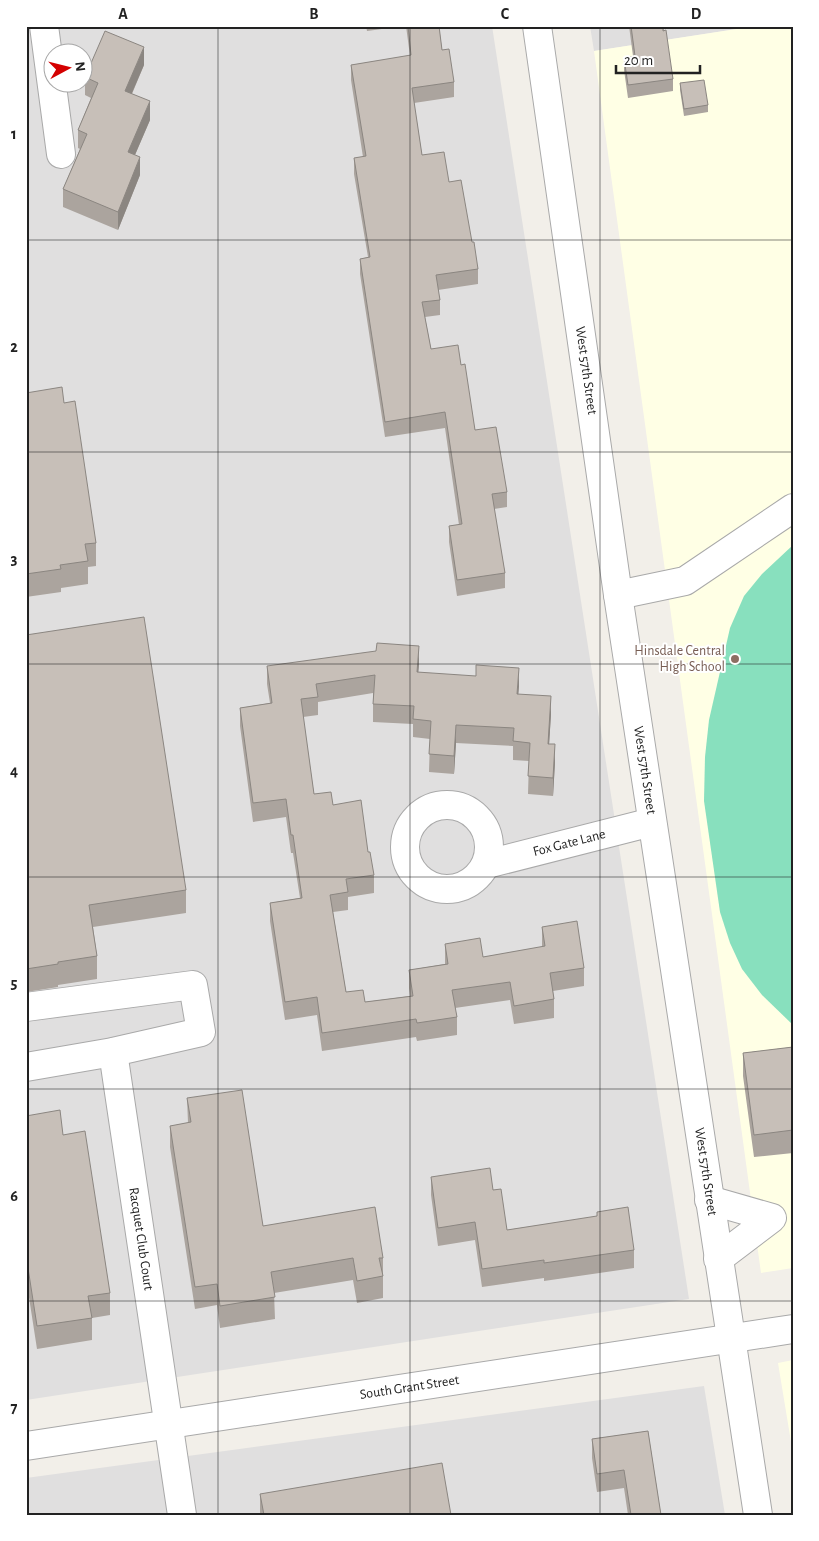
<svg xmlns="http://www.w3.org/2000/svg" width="819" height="1541" font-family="'Alegreya Sans',sans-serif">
	<rect width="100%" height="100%" fill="#f2efe9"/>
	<path fill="#e0dfdf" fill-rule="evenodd" d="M 26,26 L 492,26 L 689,1299 L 26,1400 ZM 52,52 L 82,52 L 82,82 L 52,82 Z
		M 590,26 L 756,26 L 594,51 Z
		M 704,1386 L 725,1515 L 26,1515 L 26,1478 Z"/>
	<path fill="#ffffe5" d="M 756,26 L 793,26 L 793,1268 L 761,1273 L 594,51 Z
		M 793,1360 L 793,1454 L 778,1363 Z"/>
	<path fill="#88e0be" d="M 793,545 L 793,1025 L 762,995 L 742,969 L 730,943 L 720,912 L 704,801 L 705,757 L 709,720 L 730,628 L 744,596 L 762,574 Z"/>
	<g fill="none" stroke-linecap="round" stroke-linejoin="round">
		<g stroke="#a9a9a9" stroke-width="30">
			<g id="minor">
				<path d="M 44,26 L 61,154"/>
				<path id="s1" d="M 537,26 L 618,595 L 758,1515"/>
				<path d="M 618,595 L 685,581 L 793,508"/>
				<circle cx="447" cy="847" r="42"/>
				<path id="s2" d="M 487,864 L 652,822"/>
				<path d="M 26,1007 L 193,985 L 201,1032 L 113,1052 L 26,1067"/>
				<path id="s3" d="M 113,1052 L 182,1515"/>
				<path d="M 709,1200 L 772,1218 L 718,1259"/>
				<path id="s4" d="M 26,1446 L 793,1329"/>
			</g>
		</g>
		<use href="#minor" stroke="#fff" stroke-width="28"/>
	</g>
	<path fill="#aba49e" d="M 366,26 L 404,26 L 367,31 Z
		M 406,26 L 439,26 L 442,50 L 454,82 L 454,97 L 414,103 L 422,155 L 449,182 L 472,242 L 478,269 L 478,284 L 438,290 L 440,300 L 440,315 L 425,317 L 431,349 L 461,365 L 475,430 L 507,492 L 507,507 L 494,509 L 505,573 L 505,588 L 457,596 L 449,542 L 449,526 L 459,525 L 445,428 L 385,437 L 360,274 L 360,259 L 368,257 L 354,174 L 354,158 L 363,157 L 351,80 L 351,65 L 410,56 Z
		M 629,26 L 663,26 L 673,79 L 673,91 L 628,98 L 624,70 L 624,58 L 633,56 Z
		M 144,65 L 132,94 L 150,120 L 135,155 L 140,175 L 118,230 L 63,207 L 63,189 L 80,149 L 78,148 L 78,130 L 91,98 L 85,95 L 85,77 Z
		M 680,83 L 708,105 L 708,112 L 684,116 L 680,90 Z
		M 26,393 L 64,403 L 96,543 L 96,566 L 88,567 L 88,584 L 61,588 L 61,592 L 26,597 Z
		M 26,635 L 186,890 L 186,913 L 93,927 L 97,956 L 97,979 L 58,985 L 58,987 L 26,992 Z
		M 419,664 L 418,672 L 519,686 L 518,694 L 551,714 L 549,744 L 555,762 L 553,796 L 528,794 L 529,761 L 513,760 L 513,746 L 456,743 L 454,774 L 429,772 L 430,739 L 413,737 L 413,724 L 373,722 L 373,693 L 318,702 L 318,715 L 303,717 L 314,794 L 333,805 L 368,852 L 374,875 L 374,893 L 348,897 L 348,910 L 333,912 L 346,992 L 365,1002 L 410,996 L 409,988 L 409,970 L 445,964 L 445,944 L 483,957 L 542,947 L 542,927 L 584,968 L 584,986 L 553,991 L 554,999 L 554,1018 L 514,1024 L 510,1000 L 455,1008 L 457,1017 L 457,1035 L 417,1041 L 416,1037 L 322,1051 L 317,1015 L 285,1020 L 270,921 L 270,903 L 300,898 L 293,853 L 291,853 L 286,817 L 253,822 L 240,726 L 240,708 L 270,703 L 267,684 L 267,666 Z
		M 793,1047 L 793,1153 L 754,1157 L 743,1076 L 743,1053 Z
		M 187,1098 L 263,1226 L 383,1258 L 383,1298 L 357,1303 L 353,1280 L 274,1293 L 275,1319 L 220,1328 L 217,1305 L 195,1309 L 170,1147 L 170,1126 L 188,1123 Z
		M 26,1116 L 63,1135 L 110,1293 L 110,1315 L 92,1318 L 92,1340 L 37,1349 L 26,1278 Z
		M 431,1177 L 493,1190 L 507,1230 L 597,1217 L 597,1212 L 634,1250 L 634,1268 L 544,1281 L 544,1278 L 482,1287 L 475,1240 L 438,1246 L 431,1195 Z
		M 648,1431 L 661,1515 L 628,1515 L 624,1488 L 597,1492 L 592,1458 L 592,1439 Z
		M 260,1494 L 451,1515 L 260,1515 Z"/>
	<path fill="#8b8681" d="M 144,47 L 144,65 L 125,109 L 125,91 Z
		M 150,101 L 150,120 L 128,171 L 128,152 Z
		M 140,157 L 140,175 L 118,230 L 118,212 Z
		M 419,646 L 419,664 L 417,690 L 417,672 Z
		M 519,668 L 519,686 L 517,712 L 517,694 Z
		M 551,696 L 551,714 L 548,762 L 548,744 Z
		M 456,725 L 456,743 L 454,774 L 454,756 Z
		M 555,744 L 555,762 L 553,796 L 553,778 Z"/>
	<path fill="#c7bfb8" stroke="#8b8681" d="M 408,26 L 439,26 L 442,50 L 449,49 L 454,82 L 412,88 L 422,155 L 444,152 L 449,182 L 461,180 L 472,242 L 474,242 L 478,269 L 436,275 L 440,300 L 422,302 L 431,349 L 458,345 L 461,365 L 465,364 L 475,430 L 496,427 L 507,492 L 492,494 L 505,573 L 457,580 L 449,526 L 462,524 L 445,412 L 385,422 L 360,259 L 370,257 L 354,158 L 366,156 L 351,65 L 411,55 Z
		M 631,26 L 663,26 L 663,31 L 666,30 L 673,79 L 628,85 L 624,58 L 635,56 Z
		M 105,31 L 144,47 L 125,91 L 150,101 L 128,152 L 140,157 L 118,212 L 63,189 L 87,134 L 78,130 L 98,83 L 85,77 Z
		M 704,80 L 708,105 L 684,109 L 680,83 Z
		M 62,387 L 64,403 L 75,401 L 96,543 L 85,544 L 88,561 L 60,565 L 61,569 L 26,574 L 26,393 Z
		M 144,617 L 186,890 L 89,905 L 97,956 L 58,962 L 58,964 L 26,969 L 26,635 Z
		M 377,643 L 419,646 L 417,672 L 476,676 L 476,665 L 519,668 L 517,694 L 551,696 L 548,744 L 555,744 L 553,778 L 528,776 L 530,743 L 513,741 L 514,728 L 456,725 L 454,756 L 429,754 L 431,721 L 413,719 L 414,706 L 373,704 L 375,675 L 316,684 L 318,697 L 301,699 L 314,794 L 331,792 L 333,805 L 361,800 L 368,852 L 370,852 L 374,875 L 346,879 L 348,892 L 330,895 L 346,992 L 363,990 L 365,1002 L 413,996 L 409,970 L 448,964 L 445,944 L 480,938 L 483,957 L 545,946 L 542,927 L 577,921 L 584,968 L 550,973 L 554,999 L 514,1006 L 510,982 L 452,990 L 457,1017 L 417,1023 L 416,1019 L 322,1033 L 317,997 L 285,1002 L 270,903 L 302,898 L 293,835 L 291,835 L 286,799 L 253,803 L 240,708 L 272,703 L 267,666 L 376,651 Z
		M 793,1047 L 793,1130 L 754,1135 L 743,1053 Z
		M 242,1090 L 263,1226 L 375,1207 L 383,1258 L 379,1258 L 383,1276 L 357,1281 L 353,1258 L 271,1272 L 275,1297 L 220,1306 L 217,1284 L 195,1287 L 170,1126 L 191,1122 L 187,1098 Z
		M 60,1110 L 63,1135 L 85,1131 L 110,1293 L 88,1296 L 92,1318 L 37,1326 L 26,1255 L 26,1116 Z
		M 490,1168 L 493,1190 L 501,1189 L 507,1230 L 597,1216 L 597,1212 L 628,1207 L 634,1250 L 544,1263 L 544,1260 L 482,1269 L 475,1222 L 438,1228 L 431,1177 Z
		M 648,1431 L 661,1515 L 631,1515 L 624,1470 L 597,1474 L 592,1439 Z
		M 442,1463 L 451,1515 L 264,1515 L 260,1494 Z"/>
	<path fill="none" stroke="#222" stroke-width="1" stroke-opacity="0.55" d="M 218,26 L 218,1515M 410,26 L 410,1515M 600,26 L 600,1515M 26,240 L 793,240M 26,452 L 793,452M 26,664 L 793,664M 26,877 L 793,877M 26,1089 L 793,1089M 26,1301 L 793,1301"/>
	<circle fill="#8d6e63" stroke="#fff" stroke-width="2" cx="735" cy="659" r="5"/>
	<g text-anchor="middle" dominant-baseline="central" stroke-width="4" stroke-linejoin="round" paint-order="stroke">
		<g font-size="14" fill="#222" stroke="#fff">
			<text stroke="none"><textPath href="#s1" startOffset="348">West 57th Street</textPath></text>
			<text stroke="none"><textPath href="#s1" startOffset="752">West 57th Street</textPath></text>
			<text stroke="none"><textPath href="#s2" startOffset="85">Fox Gate Lane</textPath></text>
			<text stroke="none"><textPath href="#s1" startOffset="1158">West 57th Street</textPath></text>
			<text stroke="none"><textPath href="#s3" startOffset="189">Racquet Club Court</textPath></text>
			<text stroke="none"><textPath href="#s4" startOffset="388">South Grant Street</textPath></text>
		</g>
		<g font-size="14" fill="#785e54" stroke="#fff" text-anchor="end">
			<text x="725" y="651">Hinsdale Central<tspan x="725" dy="16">High School</tspan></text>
		</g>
	</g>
	<rect width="819" height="1541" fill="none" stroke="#ffffff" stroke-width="55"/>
	<g transform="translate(68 68) rotate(83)"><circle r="24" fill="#ffffff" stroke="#a7a7a7"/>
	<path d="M0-4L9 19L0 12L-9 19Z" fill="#d40000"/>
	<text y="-8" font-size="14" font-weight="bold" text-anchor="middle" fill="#222222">N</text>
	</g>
	<path d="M616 65v8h84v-8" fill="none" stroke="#222222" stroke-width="2.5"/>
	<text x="624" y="65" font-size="15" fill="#222222" stroke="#ffffff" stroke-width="4" paint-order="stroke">20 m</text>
	<rect x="28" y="28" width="764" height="1486" fill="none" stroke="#222" stroke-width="2"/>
	<g font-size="16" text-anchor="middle" font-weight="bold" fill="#222">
		<text x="123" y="19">A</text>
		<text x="314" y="19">B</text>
		<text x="505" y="19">C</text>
		<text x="696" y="19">D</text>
		<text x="14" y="139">1</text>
		<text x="14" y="352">2</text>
		<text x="14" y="564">3</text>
		<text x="14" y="776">4</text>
		<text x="14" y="988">5</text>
		<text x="14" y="1201">6</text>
		<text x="14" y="1413">7</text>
	</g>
</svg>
